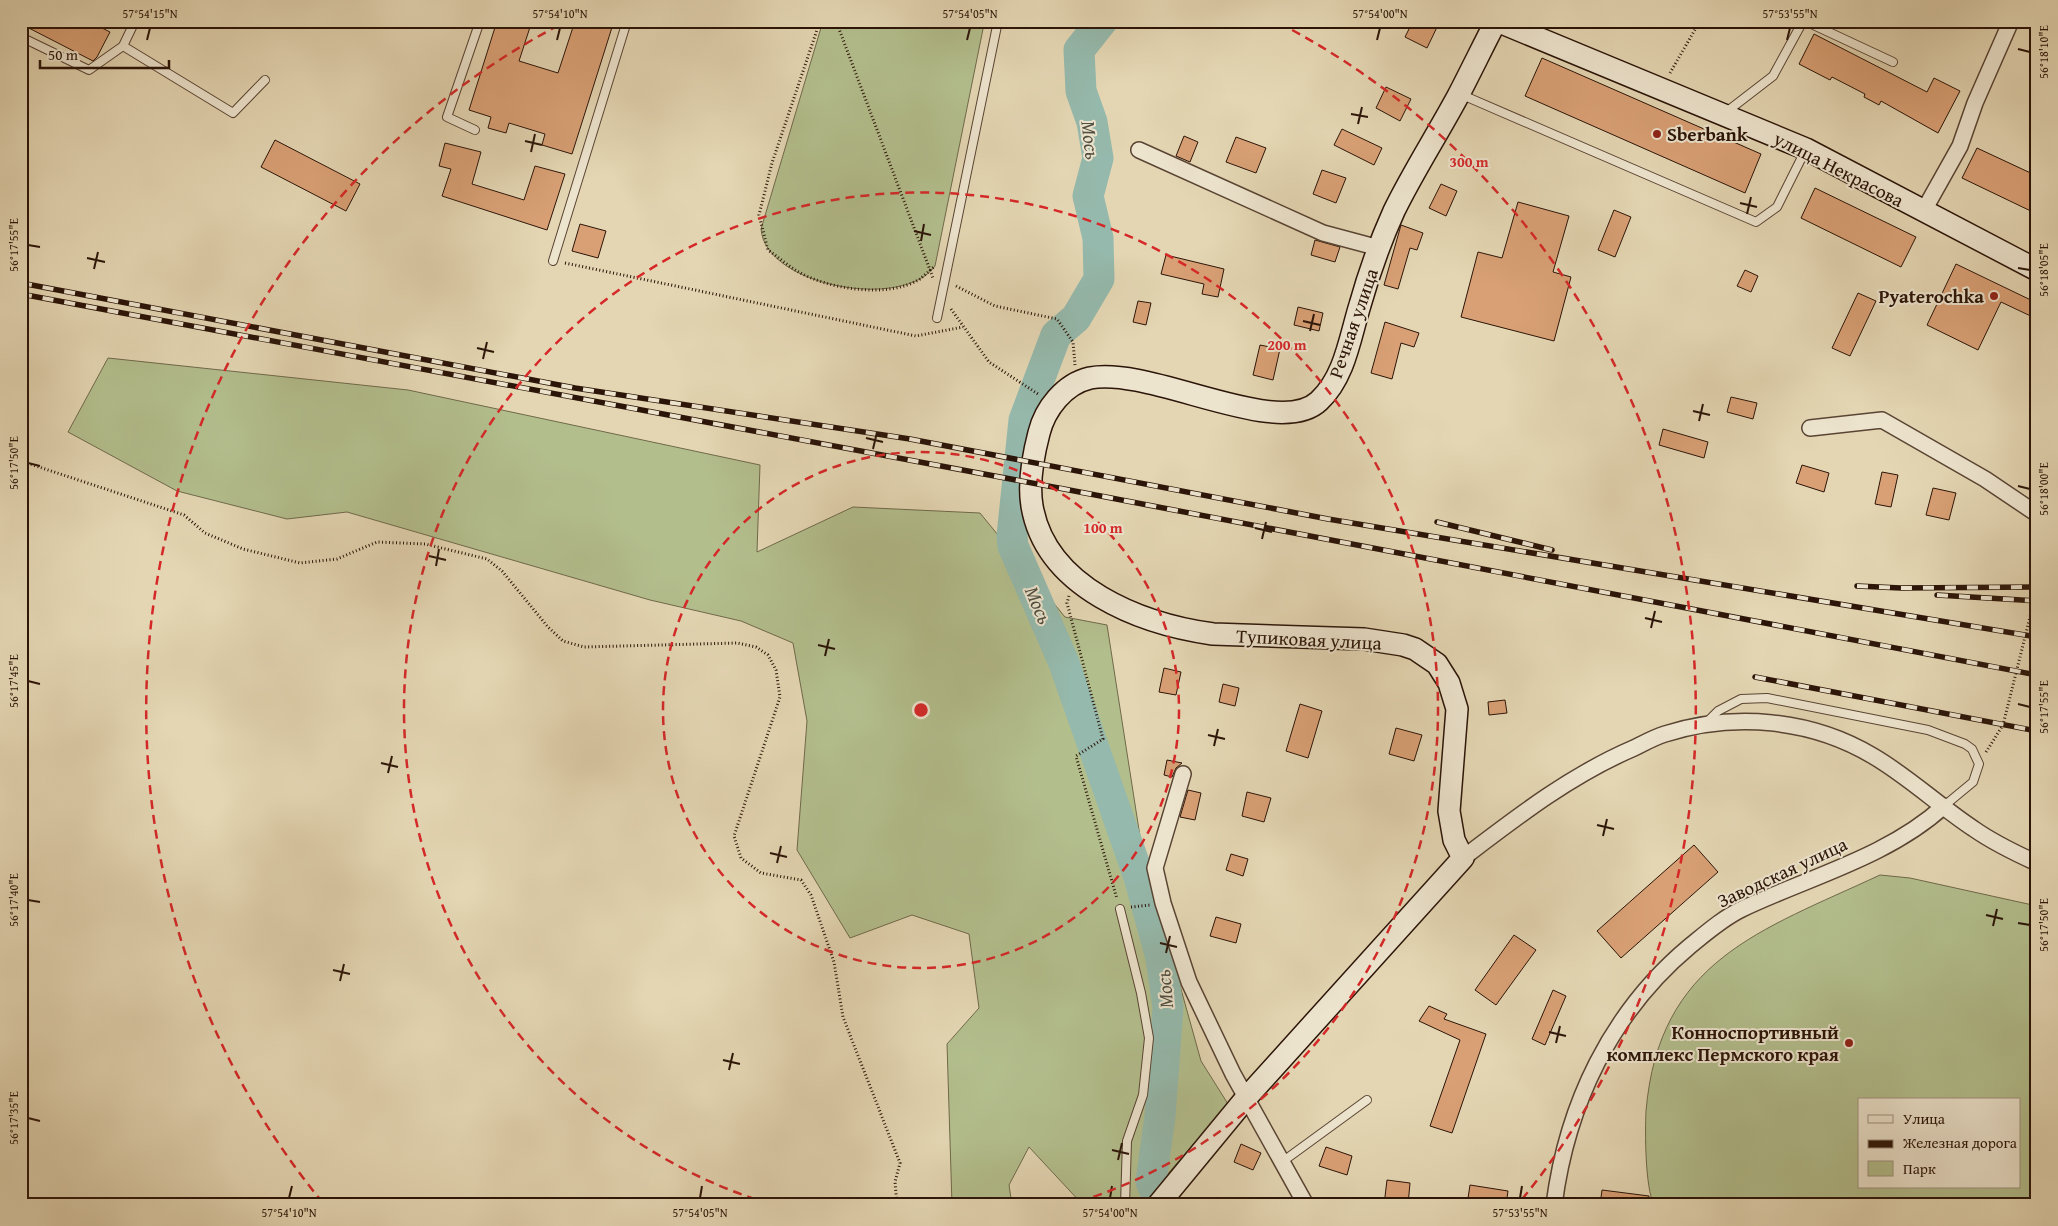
<svg xmlns="http://www.w3.org/2000/svg" width="2058" height="1226" font-family="'Gentium Book Plus',serif">
	<rect width="100%" height="100%" fill="#e4d6b3"/>
	<filter id="stains"><feTurbulence type="fractalNoise" baseFrequency=".004" numOctaves="4"/><feColorMatrix values="0 0 0 0 .2 0 0 0 0 .09 0 0 0 0 .02 0 0 0 .5 -.17"/></filter>
	<radialGradient id="worn" r=".72"><stop offset=".6" stop-color="#630" stop-opacity="0"/><stop offset="1" stop-color="#630" stop-opacity=".3"/></radialGradient>
	<path fill="#b3be8d" stroke="#6f694a" fill-rule="evenodd" d="M 823,21 L 981,21 L 983,29 L 935,266 C 903,311 765,286 761,229 Z
		M 108,358 L 408,390 L 760,465 L 757,552 L 853,507 L 980,513 L 1065,617 L 1107,625 L 1142,849 L 1201,1061 L 1228,1104 L 1141,1205 L 1083,1205 L 1029,1147 L 1009,1185 L 1012,1205 L 952,1205 L 947,1044 L 979,1008 L 969,934 L 912,915 L 850,938 L 797,850 L 807,721 L 793,643 L 741,621 L 650,600 L 347,512 L 287,519 L 177,491 L 68,432 Z
		M 1880,875 L 1910,878 L 2037,906 L 2037,1205 L 1654,1205 C 1645,1187 1645,1132 1646,1111 C 1659,960 1760,931 1880,875 ZM 1859,1100 L 2019,1100 L 2019,1187 L 1859,1187 Z"/>
	<g fill="none" stroke-linecap="round" stroke-linejoin="round">
		<path stroke="#95b9ac" stroke-width="31" d="M 1102,21 L 1079,50 L 1081,91 L 1092,122 L 1098,158 L 1088,196 L 1098,238 L 1099,279 L 1076,318 L 1056,335 L 1024,420 L 1012,536 L 1013,546 L 1064,663 L 1139,877 L 1161,958 L 1168,1007 L 1160,1116 L 1151,1182 L 1161,1205"/>
	</g>
	<path fill="#d9a075" stroke="#2b1408" d="M 21,21 L 88,21 L 110,32 L 97,57 L 93,61 L 21,24 Z
		M 497,21 L 532,21 L 519,61 L 558,73 L 575,21 L 614,21 L 572,154 L 542,145 L 545,134 L 509,123 L 506,133 L 488,128 L 491,117 L 469,110 Z
		M 1413,21 L 1440,21 L 1427,48 L 1405,37 Z
		M 1814,34 L 1927,92 L 1934,78 L 1960,91 L 1938,133 L 1881,101 L 1879,105 L 1864,97 L 1865,94 L 1832,77 L 1830,80 L 1799,64 Z
		M 1542,58 L 1761,154 L 1745,193 L 1525,96 Z
		M 1386,87 L 1411,99 L 1400,121 L 1376,108 Z
		M 1342,129 L 1382,148 L 1374,165 L 1334,145 Z
		M 1184,136 L 1198,142 L 1190,162 L 1176,156 Z
		M 1236,137 L 1266,148 L 1256,173 L 1226,162 Z
		M 275,140 L 360,184 L 346,211 L 261,167 Z
		M 445,143 L 481,152 L 472,184 L 524,200 L 535,166 L 565,174 L 547,230 L 442,196 L 451,169 L 439,166 Z
		M 1977,148 L 2037,176 L 2037,214 L 1962,178 Z
		M 1322,170 L 1346,178 L 1336,203 L 1313,194 Z
		M 1441,184 L 1457,191 L 1446,216 L 1429,208 Z
		M 1815,188 L 1916,237 L 1901,267 L 1801,218 Z
		M 1518,202 L 1569,216 L 1553,272 L 1571,277 L 1554,341 L 1461,317 L 1478,252 L 1502,258 Z
		M 1614,210 L 1631,217 L 1615,257 L 1598,250 Z
		M 580,224 L 606,231 L 598,258 L 572,251 Z
		M 1401,225 L 1423,233 L 1417,250 L 1410,248 L 1398,289 L 1384,285 Z
		M 1315,240 L 1340,247 L 1335,262 L 1311,255 Z
		M 1166,255 L 1224,269 L 1218,297 L 1202,294 L 1204,284 L 1161,274 Z
		M 1956,264 L 2037,303 L 2037,319 L 2001,302 L 1978,350 L 1927,325 Z
		M 1745,270 L 1758,276 L 1751,292 L 1737,286 Z
		M 1858,293 L 1876,301 L 1850,356 L 1832,348 Z
		M 1138,301 L 1151,303 L 1146,325 L 1133,322 Z
		M 1298,307 L 1323,313 L 1319,331 L 1294,325 Z
		M 1385,322 L 1419,333 L 1414,347 L 1401,343 L 1392,379 L 1371,373 Z
		M 1260,345 L 1280,349 L 1273,380 L 1253,375 Z
		M 1731,397 L 1757,403 L 1753,419 L 1727,412 Z
		M 1663,429 L 1708,442 L 1704,458 L 1659,445 Z
		M 1802,465 L 1829,473 L 1824,492 L 1796,483 Z
		M 1882,472 L 1898,475 L 1891,507 L 1875,504 Z
		M 1933,488 L 1956,493 L 1949,520 L 1926,515 Z
		M 1164,668 L 1181,672 L 1176,695 L 1159,692 Z
		M 1223,684 L 1239,688 L 1235,706 L 1219,702 Z
		M 1505,700 L 1507,713 L 1489,715 L 1488,702 Z
		M 1300,704 L 1322,711 L 1308,758 L 1286,751 Z
		M 1396,728 L 1422,735 L 1414,761 L 1389,754 Z
		M 1167,760 L 1182,763 L 1176,768 L 1172,777 L 1164,775 Z
		M 1188,790 L 1201,793 L 1195,820 L 1180,817 Z
		M 1247,792 L 1271,798 L 1264,822 L 1242,816 Z
		M 1694,845 L 1718,872 L 1621,958 L 1597,931 Z
		M 1231,854 L 1248,859 L 1243,876 L 1226,870 Z
		M 1216,917 L 1241,924 L 1236,943 L 1210,936 Z
		M 1514,935 L 1536,950 L 1496,1005 L 1475,990 Z
		M 1553,990 L 1566,996 L 1545,1045 L 1532,1039 Z
		M 1429,1006 L 1447,1014 L 1444,1019 L 1486,1034 L 1452,1133 L 1430,1126 L 1460,1040 L 1419,1021 Z
		M 1241,1144 L 1261,1153 L 1253,1170 L 1234,1162 Z
		M 1326,1147 L 1352,1156 L 1347,1175 L 1319,1166 Z
		M 1387,1180 L 1410,1183 L 1408,1205 L 1384,1205 Z
		M 1470,1185 L 1508,1191 L 1506,1205 L 1467,1205 Z
		M 1602,1190 L 1649,1196 L 1649,1205 L 1600,1205 Z"/>
	<g fill="none" stroke-linecap="round" stroke-linejoin="round">
		<g stroke="#594433" stroke-width="10">
			<path id="lane" d="M 1805,21 L 1893,62
				M 21,37 L 89,70 L 123,46 L 233,113 L 265,80
				M 123,46 L 135,21
				M 1460,94 L 1756,222 L 1777,207 L 1805,151
				M 1725,113 L 1773,76 L 1803,21
				M 475,130 L 447,117 L 480,21
				M 553,261 L 627,21
				M 937,318 L 998,21
				M 1706,723 L 1718,711 L 1741,699 L 1767,698 L 1928,730 L 1965,744 L 1972,749 L 1979,764 L 1973,782 L 1944,806
				M 1120,909 L 1141,993 L 1149,1038 L 1143,1095 L 1127,1141 L 1125,1205
				M 1282,1162 L 1367,1100"/>
		</g>
		<g stroke="#594433" stroke-width="18">
			<path id="street" d="M 1139,150 L 1323,233 L 1379,248
				M 1923,212 L 1960,146 L 1975,103 L 2011,21
				M 1810,428 L 1882,420 L 1985,479 L 2037,514
				M 1183,774 L 1155,868 L 1163,903 L 1189,982 L 1233,1074 L 1306,1205
				M 1463,858 C 1518,816 1571,775 1634,748 C 1644,743 1655,737 1665,734 C 1734,712 1811,719 1873,756 C 1909,777 1939,806 1974,829 C 1994,843 2015,853 2037,863
				M 1554,1205 C 1567,1104 1611,1012 1690,946 C 1706,933 1723,918 1742,909 C 1809,877 1888,857 1944,806"/>
		</g>
		<g stroke="#2b1408" stroke-width="24">
			<path id="secondary" d="M 1497,21 L 1806,149 L 2037,270
				M 1158,1205 L 1247,1097 L 1463,858 L 1454,840 L 1449,811 L 1457,709 L 1449,683 L 1437,664 L 1415,649 L 1403,645 L 1364,639 L 1213,634 C 1141,624 1046,588 1032,506 C 1028,482 1033,456 1039,433 C 1045,409 1064,384 1090,378 C 1151,366 1278,440 1319,401 C 1345,377 1350,337 1360,305 C 1369,273 1380,242 1394,211 C 1413,172 1437,135 1458,96 C 1471,71 1483,46 1496,21"/>
		</g>
		<path stroke="#2b1408" stroke-width="3" stroke-dasharray="1 2.5" stroke-linecap="butt" d="M 820,21 L 772,163 L 759,215 L 768,250 C 778,257 787,265 797,271 C 827,289 888,299 920,279 C 925,275 930,270 935,266
			M 836,21 L 933,278
			M 1670,73 L 1700,21
			M 565,263 L 916,336 L 963,327
			M 956,286 L 995,306 L 1057,319 L 1073,342 L 1075,365
			M 951,309 L 989,362 L 1038,394
			M 21,461 L 184,515 L 205,533 L 243,549 L 300,563 L 337,559 L 377,542 L 425,544 L 487,559 L 502,571 L 548,627 L 563,641 L 584,647 L 737,643 L 756,647 L 768,655 L 776,670 L 780,697 L 734,836 L 741,858 L 761,873 L 801,880 L 811,895 L 834,962 L 843,1017 L 900,1163 L 895,1182 L 897,1205
			M 1069,596 L 1067,603 L 1103,739 L 1076,756 L 1117,899
			M 1986,752 L 2003,725 L 2037,589
			M 1131,907 L 1150,905"/>
		<use href="#lane" stroke="#ede4ce" stroke-width="8"/>
		<use href="#street" stroke="#ede4ce" stroke-width="15"/>
		<use href="#secondary" stroke="#ede4ce" stroke-width="21"/>
		<g stroke="#2b1408" stroke-width="5.5">
			<path id="rail" d="M 21,283 L 575,388 L 910,439 L 1328,519 L 2037,637
				M 21,294 L 1064,489 L 2037,675
				M 1437,522 L 1552,550
				M 1857,586 L 1901,588 L 2037,587
				M 1937,595 L 2037,601
				M 1755,677 L 2037,731"/>
		</g>
		<use href="#rail" stroke="#ede4ce" stroke-width="4" stroke-dasharray="11" stroke-linecap="butt"/>
	</g>
	<path fill="none" stroke="#2b1408" stroke-width="2" d="M 147,40 L 150,28M 557,40 L 560,28M 967,40 L 970,28M 1377,40 L 1380,28M 1787,40 L 1790,28M 2018,49 L 2030,52M 1351,114 L 1368,117M 1358,124 L 1362,107M 525,141 L 542,145M 531,152 L 535,134M 1740,203 L 1757,207M 1747,214 L 1751,197M 914,231 L 931,235M 921,241 L 924,224M 28,245 L 40,247M 87,258 L 105,262M 2018,268 L 2030,270M 94,269 L 98,252M 1303,321 L 1320,325M 1310,331 L 1314,314M 477,348 L 494,352M 483,359 L 487,342M 1693,411 L 1710,415M 1699,421 L 1703,404M 866,438 L 883,442M 873,449 L 877,432M 28,463 L 40,466M 2018,486 L 2030,489M 1255,528 L 1272,532M 1262,539 L 1266,522M 429,556 L 446,560M 436,566 L 439,549M 1645,618 L 1662,622M 1651,628 L 1655,611M 818,645 L 835,649M 825,656 L 829,639M 28,681 L 40,684M 2018,704 L 2030,707M 1208,735 L 1225,739M 1214,746 L 1218,729M 381,763 L 398,767M 388,773 L 392,756M 1597,825 L 1614,829M 1603,836 L 1607,819M 770,853 L 787,857M 777,863 L 781,846M 28,900 L 40,902M 1986,915 L 2003,919M 2018,923 L 2030,925M 1993,926 L 1997,909M 1160,943 L 1177,947M 1166,953 L 1170,936M 333,970 L 350,974M 340,981 L 344,964M 1549,1032 L 1566,1036M 1556,1043 L 1560,1026M 723,1060 L 740,1064M 729,1070 L 733,1053M 28,1118 L 40,1121M 1112,1150 L 1129,1154M 1118,1160 L 1122,1143M 289,1198 L 292,1186M 700,1198 L 702,1186M 1110,1198 L 1112,1186M 1520,1198 L 1522,1186"/>
	<g fill="none" stroke="#d62828" stroke-width="2.5" stroke-dasharray="9 6">
		<circle cx="921" cy="710" r="258"/>
		<path d="M770 1204A517 517 0 1 1 1072 1204"/>
		<path d="M323 1203A775 775 0 0 1 563 23M1279 23A775 775 0 0 1 1519 1203"/>
	</g>
	<g fill="#8f2418" stroke="#ede4ce" stroke-width="2">
		<circle cx="1657" cy="134" r="5"/>
		<circle cx="1994" cy="296" r="5"/>
		<circle cx="1849" cy="1043" r="5"/>
	</g>
	<g text-anchor="middle" dominant-baseline="central" stroke-width="4" stroke-linejoin="round" paint-order="stroke">
		<g font-size="19" font-weight="bold" fill="#2b1408" stroke="#ede4ce" text-anchor="end">
			<text x="1667" y="134" text-anchor="start">Sberbank</text>
			<text x="1984" y="296">Pyaterochka</text>
			<text x="1839" y="1032">Конноспортивный<tspan x="1839" dy="22">комплекс Пермского края</tspan></text>
		</g>
		<g font-size="19" fill="#2b1408" stroke="#ede4ce">
			<text transform="translate(1839 169) rotate(27)">улица Некрасова</text>
			<text transform="translate(1353 323) rotate(-71)">Речная улица</text>
			<text transform="translate(1309 639) rotate(3)">Тупиковая улица</text>
			<text transform="translate(1782 872) rotate(-25)">Заводская улица</text>
		</g>
		<g font-size="20" font-style="italic" fill="#504e41" stroke="#ede4ce">
			<text transform="translate(1091 140) rotate(83)">Мось</text>
			<text transform="translate(1039 605) rotate(67)">Мось</text>
			<text transform="translate(1164 989) rotate(-95)">Мось</text>
		</g>
	</g>
	<circle cx="921" cy="710" r="8" fill="#d62828" stroke="#ede4ce" stroke-width="2.5"/>
	<g font-size="15" text-anchor="middle" font-weight="bold" fill="#d62828" stroke="#ede4ce" stroke-width="4" stroke-linejoin="round" paint-order="stroke">
		<text x="1469" y="167">300 m</text>
		<text x="1287" y="350">200 m</text>
		<text x="1103" y="533">100 m</text>
	</g>
	<rect width="2058" height="1226" fill="none" stroke="#e4d6b3" stroke-width="55"/>
	<rect x="1858" y="1098" width="162" height="90" fill="#ede4ce" stroke="#9f917f"/>
	<rect x="1868" y="1115" width="25" height="8" fill="#ede4ce" stroke="#9f917f"/>
	<text x="1903" y="1124" font-size="15" fill="#2b1408">Улица</text>
	<rect x="1868" y="1140" width="25" height="8" fill="#2b1408" stroke="#9f917f"/>
	<text x="1903" y="1148" font-size="15" fill="#2b1408">Железная дорога</text>
	<rect x="1868" y="1161" width="25" height="15" fill="#b3be8d" stroke="#9f917f"/>
	<text x="1903" y="1174" font-size="15" fill="#2b1408">Парк</text>
	<path d="M40 60v8h129v-8" fill="none" stroke="#2b1408" stroke-width="2.5"/>
	<text x="48" y="60" font-size="15" fill="#2b1408" stroke="#ede4ce" stroke-width="4" paint-order="stroke">50 m</text>
	<rect x="28" y="28" width="2002" height="1170" fill="none" stroke="#2b1408" stroke-width="2"/>
	<g font-size="12" text-anchor="middle" fill="#2b1408">
		<text x="150" y="18">57°54'15"N</text>
		<text x="560" y="18">57°54'10"N</text>
		<text x="970" y="18">57°54'05"N</text>
		<text x="1380" y="18">57°54'00"N</text>
		<text x="1790" y="18">57°53'55"N</text>
		<text transform="translate(2044 52) rotate(-90)" y="4">56°18'10"E</text>
		<text transform="translate(14 245) rotate(-90)" y="4">56°17'55"E</text>
		<text transform="translate(2044 270) rotate(-90)" y="4">56°18'05"E</text>
		<text transform="translate(14 463) rotate(-90)" y="4">56°17'50"E</text>
		<text transform="translate(2044 489) rotate(-90)" y="4">56°18'00"E</text>
		<text transform="translate(14 681) rotate(-90)" y="4">56°17'45"E</text>
		<text transform="translate(2044 707) rotate(-90)" y="4">56°17'55"E</text>
		<text transform="translate(14 900) rotate(-90)" y="4">56°17'40"E</text>
		<text transform="translate(2044 925) rotate(-90)" y="4">56°17'50"E</text>
		<text transform="translate(14 1118) rotate(-90)" y="4">56°17'35"E</text>
		<text x="289" y="1217">57°54'10"N</text>
		<text x="700" y="1217">57°54'05"N</text>
		<text x="1110" y="1217">57°54'00"N</text>
		<text x="1520" y="1217">57°53'55"N</text>
	</g>
	<rect width="100%" height="100%" filter="url(#stains)"/>
	<rect width="100%" height="100%" fill="url(#worn)"/>
</svg>
